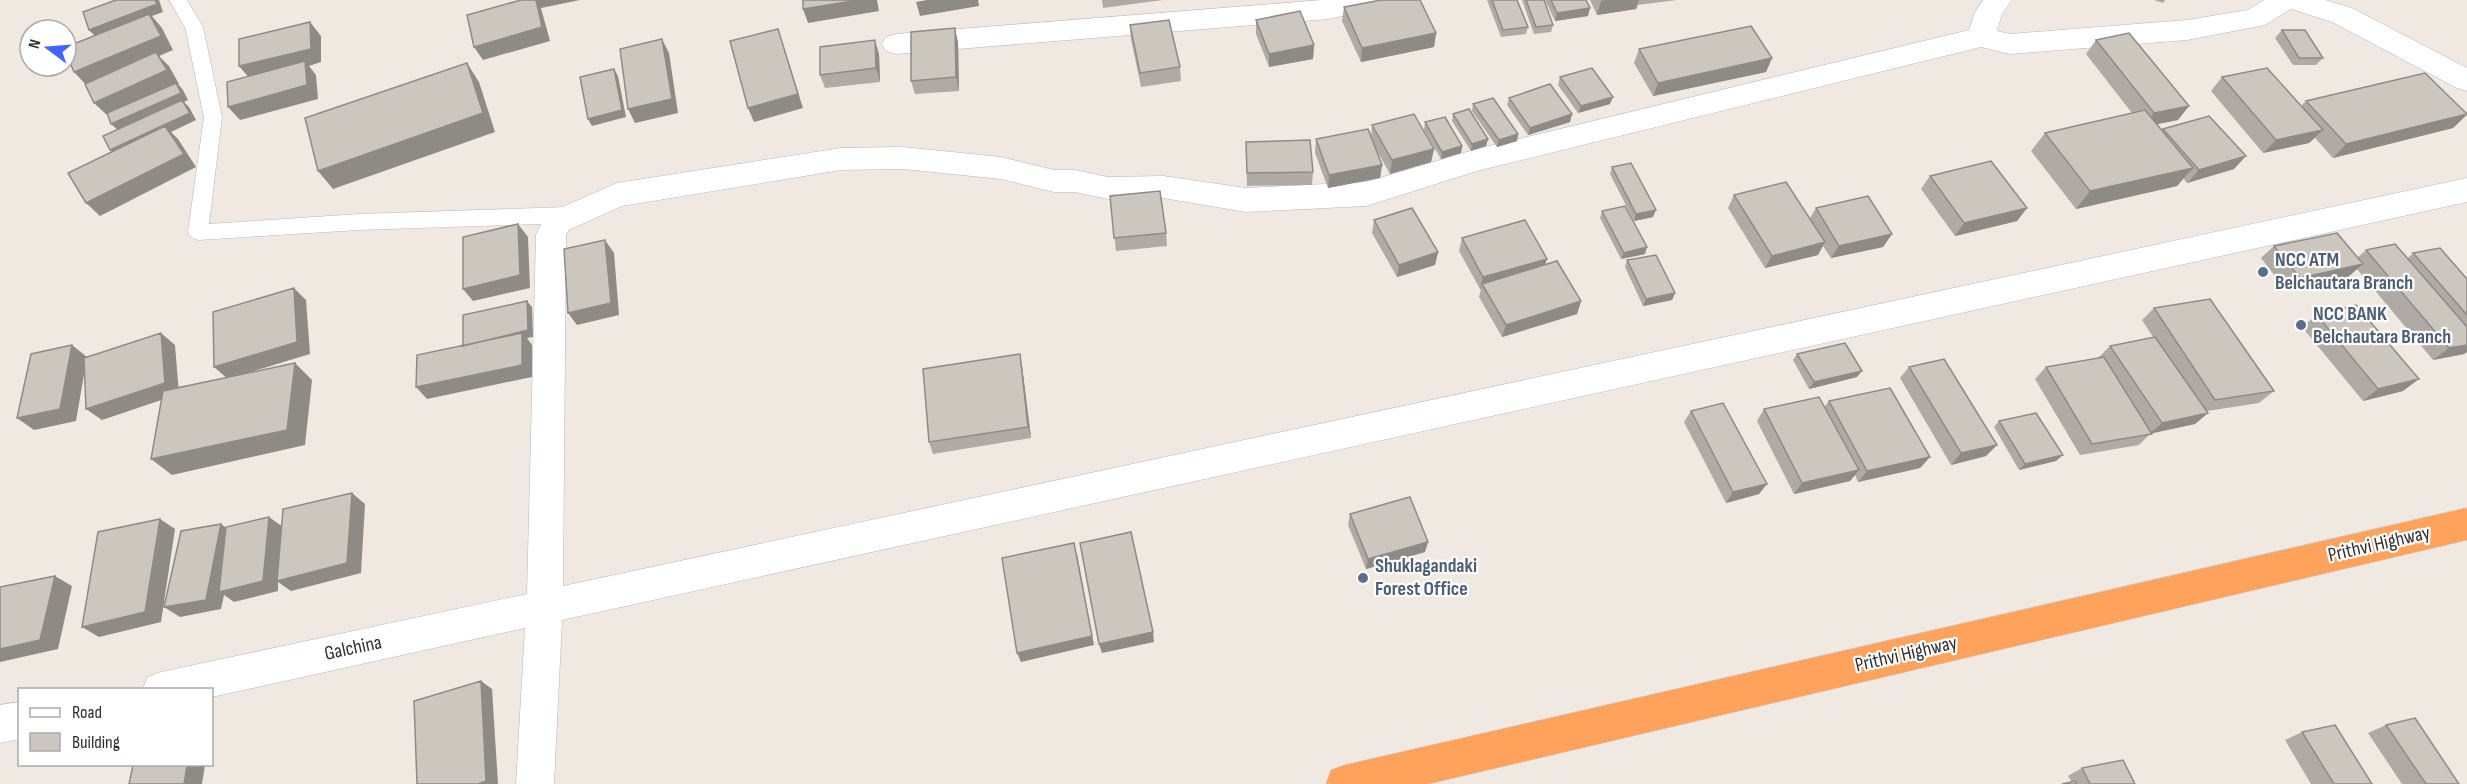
<svg xmlns="http://www.w3.org/2000/svg" width="2467" height="784" font-family="'Sofia Sans Condensed',sans-serif">
	<rect width="100%" height="100%" fill="#efe9e1"/>
	<g fill="none" stroke-linecap="round" stroke-linejoin="round">
		<g stroke="#b4b7c1" stroke-width="1">
			<path id="lane" d="M 169,0 L 187,0 L 203,27 L 222,117 L 209,224 L 359,214 L 569,207 L 576,210 L 579,215 L 576,220 L 569,223 L 359,230 L 198,240 L 191,237 L 188,232 L 204,117 L 185,27 Z"/>
		</g>
		<g stroke="#b4b7c1" stroke-width="1">
			<path id="street" d="M 1322,0 L 1390,0 L 1386,7 L 1328,19 L 896,54 L 886,51 L 882,44 L 886,37 L 896,34 Z
				M 1983,0 L 2012,0 L 2002,14 L 1997,31 L 2010,34 L 2187,20 L 2248,10 L 2264,0 L 2325,0 L 2352,8 L 2467,68 L 2467,91 L 2457,88 L 2332,22 L 2291,9 L 2265,25 L 2187,40 L 2010,54 L 1981,47 L 1477,171 L 1366,206 L 1246,212 L 1163,198 L 1108,199 L 1075,192 L 1054,192 L 1001,179 L 903,169 L 841,170 L 622,206 L 569,230 L 566,235 L 563,586 L 2467,178 L 2467,202 L 562,620 L 554,784 L 516,784 L 525,628 L 212,697 L 212,690 L 142,690 L 148,677 L 161,672 L 527,594 L 536,235 L 546,214 L 617,183 L 841,148 L 903,147 L 1001,157 L 1054,170 L 1075,170 L 1108,177 L 1163,176 L 1246,188 L 1366,182 L 1477,149 L 1969,30 L 1975,12 Z
				M 20,702 L 20,739 L 0,743 L 0,705 Z"/>
		</g>
		<g stroke="#c9c9c9" stroke-width="1">
			<path id="highway" d="M 2467,508 L 2467,540 L 1428,784 L 1326,784 L 1331,770 L 1345,765 Z"/>
		</g>
		<use href="#lane" fill="#fff" fill-rule="evenodd"/>
		<use href="#street" fill="#fff" fill-rule="evenodd"/>
		<use href="#highway" fill="#ffa35c" fill-rule="evenodd"/>
	</g>
	<path fill="#afaba4" d="M 1102,0 L 1163,0 L 1103,8 Z
		M 1487,0 L 1517,0 L 1528,27 L 1526,34 L 1501,37 Z
		M 1522,0 L 1544,0 L 1553,25 L 1551,32 L 1534,34 Z
		M 1545,0 L 1586,0 L 1588,16 L 1555,21 Z
		M 1590,0 L 1677,0 L 1638,5 L 1636,9 L 1597,15 Z
		M 2154,0 L 2165,0 L 2163,3 Z
		M 1344,7 L 1436,33 L 1434,47 L 1361,62 L 1342,21 Z
		M 1256,20 L 1314,45 L 1313,59 L 1269,67 L 1256,34 Z
		M 1130,25 L 1180,67 L 1181,81 L 1141,87 L 1131,39 Z
		M 2282,30 L 2323,58 L 2316,65 L 2293,65 L 2275,38 Z
		M 2096,40 L 2178,120 L 2156,124 L 2162,130 L 2163,129 L 2234,169 L 2187,183 L 2183,178 L 2177,186 L 2076,209 L 2031,151 L 2045,133 L 2132,113 L 2086,54 Z
		M 958,42 L 959,91 L 915,94 L 911,81 Z
		M 1639,49 L 1772,58 L 1766,72 L 1653,96 L 1634,63 Z
		M 879,54 L 880,82 L 825,88 L 820,75 Z
		M 1560,77 L 1610,104 L 1578,113 L 1558,85 Z
		M 2222,77 L 2301,106 L 2306,101 L 2467,113 L 2467,115 L 2453,128 L 2333,158 L 2315,138 L 2309,143 L 2263,153 L 2211,91 Z
		M 1509,98 L 1572,114 L 1570,122 L 1528,135 L 1507,105 Z
		M 1473,104 L 1518,134 L 1517,141 L 1497,147 L 1472,111 Z
		M 1453,114 L 1488,139 L 1486,146 L 1471,151 L 1452,121 Z
		M 1425,122 L 1462,146 L 1461,153 L 1441,159 L 1424,130 Z
		M 1372,125 L 1434,149 L 1431,162 L 1390,174 L 1376,149 L 1382,165 L 1380,178 L 1328,188 L 1315,153 L 1316,139 L 1371,136 Z
		M 1246,142 L 1313,172 L 1312,185 L 1247,186 Z
		M 1612,167 L 1653,217 L 1634,221 L 1610,174 Z
		M 1930,176 L 2027,208 L 2017,221 L 1955,236 L 1921,189 Z
		M 1734,195 L 1810,218 L 1816,208 L 1892,234 L 1883,247 L 1831,258 L 1823,246 L 1818,255 L 1765,268 L 1728,208 Z
		M 1110,196 L 1166,233 L 1167,246 L 1116,251 Z
		M 1602,211 L 1645,254 L 1621,259 L 1600,218 Z
		M 1374,220 L 1438,252 L 1435,265 L 1397,277 L 1372,233 Z
		M 1462,238 L 1545,265 L 1581,301 L 1577,314 L 1502,337 L 1479,297 L 1481,289 L 1480,289 L 1459,251 Z
		M 2274,246 L 2357,258 L 2366,250 L 2408,258 L 2413,253 L 2467,279 L 2467,352 L 2464,354 L 2433,360 L 2357,269 L 2348,277 L 2286,290 L 2261,258 Z
		M 1627,260 L 1675,293 L 1672,300 L 1643,306 L 1625,267 Z
		M 2154,308 L 2274,391 L 2259,403 L 2207,411 L 2208,413 L 2195,424 L 2151,433 L 2139,445 L 2080,455 L 2035,379 L 2046,367 L 2098,358 L 2110,346 L 2153,337 L 2142,320 Z
		M 2317,315 L 2403,391 L 2363,401 L 2302,327 Z
		M 1797,354 L 1857,377 L 1809,389 L 1793,360 Z
		M 1022,366 L 1031,438 L 933,454 L 929,442 Z
		M 1909,367 L 1986,456 L 1951,465 L 1900,378 Z
		M 1829,401 L 1930,457 L 1920,468 L 1858,482 L 1855,475 L 1850,481 L 1794,494 L 1757,421 L 1764,409 L 1824,407 Z
		M 1691,411 L 1767,484 L 1759,494 L 1726,503 L 1684,422 Z
		M 1999,421 L 2056,461 L 2019,470 L 1994,427 Z
		M 1350,514 L 1425,552 L 1366,569 L 1348,525 Z
		M 2386,725 L 2459,784 L 2402,784 L 2368,733 Z
		M 2302,732 L 2372,784 L 2311,784 L 2285,740 Z
		M 2082,768 L 2135,784 L 2062,784 L 2072,782 L 2068,776 Z"/>
	<path fill="#8e8b86" d="M 155,0 L 159,0 L 163,12 L 152,16 L 162,28 L 173,50 L 159,56 L 169,66 L 179,84 L 178,84 L 183,90 L 188,100 L 184,102 L 189,107 L 196,120 L 171,132 L 178,139 L 196,167 L 100,216 L 86,203 L 117,157 L 110,150 L 119,131 L 111,124 L 108,116 L 94,103 L 87,86 L 74,72 L 96,37 L 89,30 Z
		M 526,0 L 580,0 L 541,8 L 550,41 L 483,60 L 474,47 Z
		M 859,0 L 877,0 L 879,11 L 808,23 L 803,9 Z
		M 927,0 L 978,0 L 979,6 L 920,16 L 916,2 Z
		M 1605,0 L 1639,0 L 1636,9 L 1597,15 L 1601,1 Z
		M 1590,8 L 1588,16 L 1555,21 L 1557,13 Z
		M 310,22 L 321,36 L 321,62 L 309,66 L 316,75 L 318,99 L 240,120 L 228,107 L 251,80 L 239,66 Z
		M 955,28 L 958,42 L 959,91 L 956,77 Z
		M 778,29 L 803,108 L 754,122 L 748,108 Z
		M 1436,33 L 1434,47 L 1361,62 L 1362,48 Z
		M 662,39 L 669,53 L 678,113 L 635,123 L 628,109 Z
		M 875,40 L 879,54 L 880,82 L 876,68 Z
		M 1314,45 L 1313,59 L 1269,67 L 1269,54 Z
		M 1772,58 L 1766,72 L 1653,96 L 1658,83 Z
		M 467,63 L 479,82 L 495,132 L 333,189 L 318,171 Z
		M 614,69 L 618,76 L 626,117 L 592,126 L 588,119 Z
		M 1613,97 L 1610,104 L 1578,113 L 1581,106 Z
		M 2189,106 L 2178,120 L 2143,127 L 2154,113 Z
		M 1572,114 L 1570,122 L 1528,135 L 1530,128 Z
		M 2467,114 L 2453,128 L 2333,158 L 2346,144 Z
		M 2323,130 L 2309,143 L 2263,153 L 2276,140 Z
		M 1518,134 L 1517,141 L 1497,147 L 1499,140 Z
		M 1488,139 L 1486,146 L 1471,151 L 1472,144 Z
		M 1462,146 L 1461,153 L 1441,159 L 1442,152 Z
		M 1434,149 L 1431,162 L 1390,174 L 1392,160 Z
		M 2246,156 L 2234,169 L 2187,183 L 2199,170 Z
		M 1382,165 L 1380,178 L 1328,188 L 1329,175 Z
		M 2193,168 L 2177,186 L 2076,209 L 2090,191 Z
		M 2027,208 L 2017,221 L 1955,236 L 1964,223 Z
		M 1656,210 L 1653,217 L 1634,221 L 1636,214 Z
		M 518,224 L 528,237 L 530,288 L 473,301 L 463,289 Z
		M 1892,234 L 1883,247 L 1831,258 L 1839,246 Z
		M 605,240 L 614,253 L 619,315 L 577,325 L 568,313 Z
		M 1825,242 L 1818,255 L 1765,268 L 1772,256 Z
		M 1647,247 L 1645,254 L 1621,259 L 1624,253 Z
		M 1438,252 L 1435,265 L 1397,277 L 1399,265 Z
		M 1547,259 L 1543,271 L 1482,284 L 1481,289 L 1480,289 L 1483,277 Z
		M 2363,264 L 2348,277 L 2286,290 L 2300,278 Z
		M 294,288 L 306,300 L 310,354 L 228,379 L 214,367 Z
		M 1675,293 L 1672,300 L 1643,306 L 1646,299 Z
		M 527,301 L 532,307 L 533,337 L 527,338 L 532,345 L 532,377 L 427,399 L 416,387 Z
		M 1581,301 L 1577,314 L 1502,337 L 1506,325 Z
		M 161,333 L 175,345 L 179,394 L 102,420 L 86,409 Z
		M 72,345 L 87,357 L 76,421 L 34,430 L 17,418 Z
		M 2467,345 L 2467,352 L 2464,354 L 2433,360 L 2449,348 Z
		M 1020,354 L 1022,366 L 1031,438 L 1028,427 Z
		M 295,363 L 312,380 L 305,445 L 172,475 L 151,459 Z
		M 1862,371 L 1857,377 L 1809,389 L 1814,382 Z
		M 2419,379 L 2403,391 L 2363,401 L 2378,389 Z
		M 2208,413 L 2195,424 L 2149,434 L 2162,423 Z
		M 1997,445 L 1986,456 L 1951,465 L 1961,453 Z
		M 2063,455 L 2056,461 L 2019,470 L 2025,464 Z
		M 1930,457 L 1920,468 L 1858,482 L 1867,471 Z
		M 1859,470 L 1850,481 L 1794,494 L 1802,483 Z
		M 1767,484 L 1759,494 L 1726,503 L 1733,492 Z
		M 352,493 L 365,504 L 361,573 L 291,591 L 278,582 L 278,591 L 234,602 L 224,595 L 221,609 L 180,617 L 164,607 L 221,524 L 236,535 L 269,517 L 283,527 Z
		M 160,519 L 175,529 L 161,622 L 99,637 L 82,627 Z
		M 1428,542 L 1425,552 L 1366,569 L 1368,559 Z
		M 1077,554 L 1094,645 L 1021,662 L 1017,653 Z
		M 55,576 L 72,586 L 58,649 L 0,662 L 0,649 Z
		M 1153,632 L 1154,642 L 1102,653 L 1099,644 Z
		M 481,681 L 492,689 L 498,784 L 478,784 Z
		M 187,765 L 205,765 L 202,784 L 184,784 Z"/>
	<path fill="#cbc7bf" stroke="#8e8b86" stroke-width="1.5" d="M 116,0 L 155,0 L 157,4 L 89,30 L 83,12 Z
		M 521,0 L 536,0 L 542,27 L 474,47 L 467,15 Z
		M 803,0 L 859,0 L 803,9 Z
		M 1381,0 L 1420,0 L 1436,33 L 1362,48 L 1344,7 Z
		M 1492,0 L 1517,0 L 1528,27 L 1503,30 Z
		M 1526,0 L 1544,0 L 1553,25 L 1536,27 Z
		M 1551,0 L 1586,0 L 1590,8 L 1557,13 Z
		M 1300,11 L 1314,45 L 1269,54 L 1256,20 Z
		M 149,14 L 161,36 L 74,72 L 66,53 L 66,47 Z
		M 1169,20 L 1180,67 L 1140,73 L 1130,25 Z
		M 310,22 L 311,49 L 239,66 L 239,39 Z
		M 1751,26 L 1772,58 L 1658,83 L 1639,49 Z
		M 955,28 L 956,77 L 911,81 L 911,32 Z
		M 778,29 L 798,94 L 748,108 L 730,41 Z
		M 2282,30 L 2305,30 L 2323,58 L 2299,58 Z
		M 2129,33 L 2189,106 L 2154,113 L 2096,40 Z
		M 662,39 L 672,99 L 628,109 L 620,49 Z
		M 875,40 L 876,68 L 820,75 L 820,47 Z
		M 156,52 L 167,70 L 94,103 L 85,84 Z
		M 305,61 L 307,85 L 228,107 L 227,82 Z
		M 467,63 L 483,113 L 318,171 L 305,118 Z
		M 1592,68 L 1613,97 L 1581,106 L 1560,77 Z
		M 2267,68 L 2323,130 L 2276,140 L 2222,77 Z
		M 614,69 L 622,110 L 588,119 L 580,77 Z
		M 2425,73 L 2467,114 L 2346,144 L 2306,101 Z
		M 176,83 L 181,93 L 111,124 L 107,113 Z
		M 1550,84 L 1572,114 L 1530,128 L 1509,98 Z
		M 1493,98 L 1518,134 L 1499,140 L 1473,104 Z
		M 182,100 L 190,113 L 110,150 L 103,136 Z
		M 1469,109 L 1488,139 L 1472,144 L 1453,114 Z
		M 2145,110 L 2193,168 L 2090,191 L 2045,133 Z
		M 1414,114 L 1434,149 L 1392,160 L 1372,125 Z
		M 2209,116 L 2246,156 L 2199,170 L 2163,129 Z
		M 1445,117 L 1462,146 L 1442,152 L 1425,122 Z
		M 165,126 L 184,154 L 86,203 L 68,173 Z
		M 1368,129 L 1382,165 L 1329,175 L 1316,139 Z
		M 1310,140 L 1313,172 L 1247,173 L 1246,142 Z
		M 1991,161 L 2027,208 L 1964,223 L 1930,176 Z
		M 1631,163 L 1656,210 L 1636,214 L 1612,167 Z
		M 1786,182 L 1825,242 L 1772,256 L 1734,195 Z
		M 1160,191 L 1166,233 L 1114,238 L 1110,196 Z
		M 1868,196 L 1892,234 L 1839,246 L 1816,208 Z
		M 1625,206 L 1647,247 L 1624,253 L 1602,211 Z
		M 1412,208 L 1438,252 L 1399,265 L 1374,220 Z
		M 1525,220 L 1547,259 L 1483,277 L 1462,238 Z
		M 518,224 L 520,275 L 463,289 L 463,237 Z
		M 2337,233 L 2363,264 L 2300,278 L 2274,246 Z
		M 605,240 L 611,303 L 568,313 L 564,249 Z
		M 2395,244 L 2467,327 L 2467,345 L 2449,348 L 2366,250 Z
		M 2440,248 L 2467,279 L 2467,315 L 2413,253 Z
		M 1656,255 L 1675,293 L 1646,299 L 1627,260 Z
		M 1557,261 L 1581,301 L 1506,325 L 1482,284 Z
		M 294,288 L 297,342 L 214,367 L 213,312 Z
		M 2210,299 L 2274,391 L 2215,400 L 2154,308 Z
		M 527,301 L 528,330 L 463,346 L 463,315 Z
		M 2356,305 L 2419,379 L 2378,389 L 2317,315 Z
		M 161,333 L 165,383 L 86,409 L 84,358 Z
		M 522,333 L 522,365 L 416,387 L 417,355 Z
		M 2155,337 L 2208,413 L 2162,423 L 2110,346 Z
		M 1845,343 L 1862,371 L 1814,382 L 1797,354 Z
		M 72,345 L 60,409 L 17,418 L 31,354 Z
		M 1020,354 L 1028,427 L 929,442 L 923,369 Z
		M 2104,357 L 2152,434 L 2092,444 L 2046,367 Z
		M 1944,359 L 1997,445 L 1961,453 L 1909,367 Z
		M 295,363 L 287,430 L 151,459 L 163,391 Z
		M 1890,388 L 1930,457 L 1867,471 L 1829,401 Z
		M 1819,397 L 1859,470 L 1802,483 L 1764,409 Z
		M 1723,403 L 1767,484 L 1733,492 L 1691,411 Z
		M 2036,413 L 2063,455 L 2025,464 L 1999,421 Z
		M 352,493 L 347,563 L 277,581 L 283,509 Z
		M 1410,497 L 1428,542 L 1368,559 L 1350,514 Z
		M 269,517 L 263,581 L 219,592 L 226,527 Z
		M 160,519 L 145,612 L 82,627 L 98,532 Z
		M 221,524 L 206,600 L 164,607 L 181,531 Z
		M 1131,532 L 1153,632 L 1099,644 L 1080,543 Z
		M 1074,543 L 1092,636 L 1017,653 L 1002,558 Z
		M 55,576 L 40,640 L 0,649 L 0,587 Z
		M 481,681 L 486,781 L 478,784 L 417,784 L 414,701 Z
		M 2415,718 L 2459,784 L 2426,784 L 2386,725 Z
		M 2335,725 L 2372,784 L 2334,784 L 2302,732 Z
		M 2123,760 L 2135,784 L 2090,784 L 2082,768 Z
		M 133,765 L 187,765 L 184,784 L 129,784 Z
		M 2075,781 L 2077,784 L 2062,784 Z"/>
	<g fill="#5c6f8a" stroke="#fff" stroke-width="2">
		<circle cx="2263" cy="272" r="6"/>
		<circle cx="2301" cy="325" r="6"/>
		<circle cx="1363" cy="578" r="6"/>
	</g>
	<g text-anchor="middle" dominant-baseline="central" stroke-width="4.5" stroke-linejoin="round" paint-order="stroke">
		<g font-size="20" font-weight="bold" fill="#4e5e75" stroke="#fff" text-anchor="start">
			<text x="2275" y="260">NCC ATM<tspan x="2275" dy="23">Belchautara Branch</tspan></text>
			<text x="2313" y="314">NCC BANK<tspan x="2313" dy="23">Belchautara Branch</tspan></text>
			<text x="1375" y="566">Shuklagandaki<tspan x="1375" dy="23">Forest Office</tspan></text>
		</g>
		<g font-size="20" fill="#2e2e2e" stroke="#fff">
			<text transform="translate(2379 544) rotate(-13)">Prithvi Highway</text>
			<text transform="translate(353 648) rotate(-12)">Galchina</text>
			<text transform="translate(1906 654) rotate(-13)">Prithvi Highway</text>
		</g>
	</g>
	<rect x="18" y="688" width="195" height="78" fill="#ffffff" stroke="#ababab" stroke-width="1.5"/>
	<rect x="30" y="708" width="30" height="9" fill="#ffffff" stroke="#ababab" stroke-width="1.5"/>
	<text x="72" y="718" font-size="18" fill="#2e2e2e">Road</text>
	<rect x="30" y="733" width="30" height="18" fill="#cbc7bf" stroke="#ababab" stroke-width="1.5"/>
	<text x="72" y="748" font-size="18" fill="#2e2e2e">Building</text>
	<g transform="translate(48 48) rotate(286)"><circle r="28" fill="#ffffff" stroke="#ababab" stroke-width="1.5"/>
	<path d="M0-4.5L10 22L0 15L-10 22Z" fill="#4264fb"/>
	<text y="-9" font-size="16" font-weight="bold" text-anchor="middle" fill="#2e2e2e">N</text>
	</g>
</svg>
